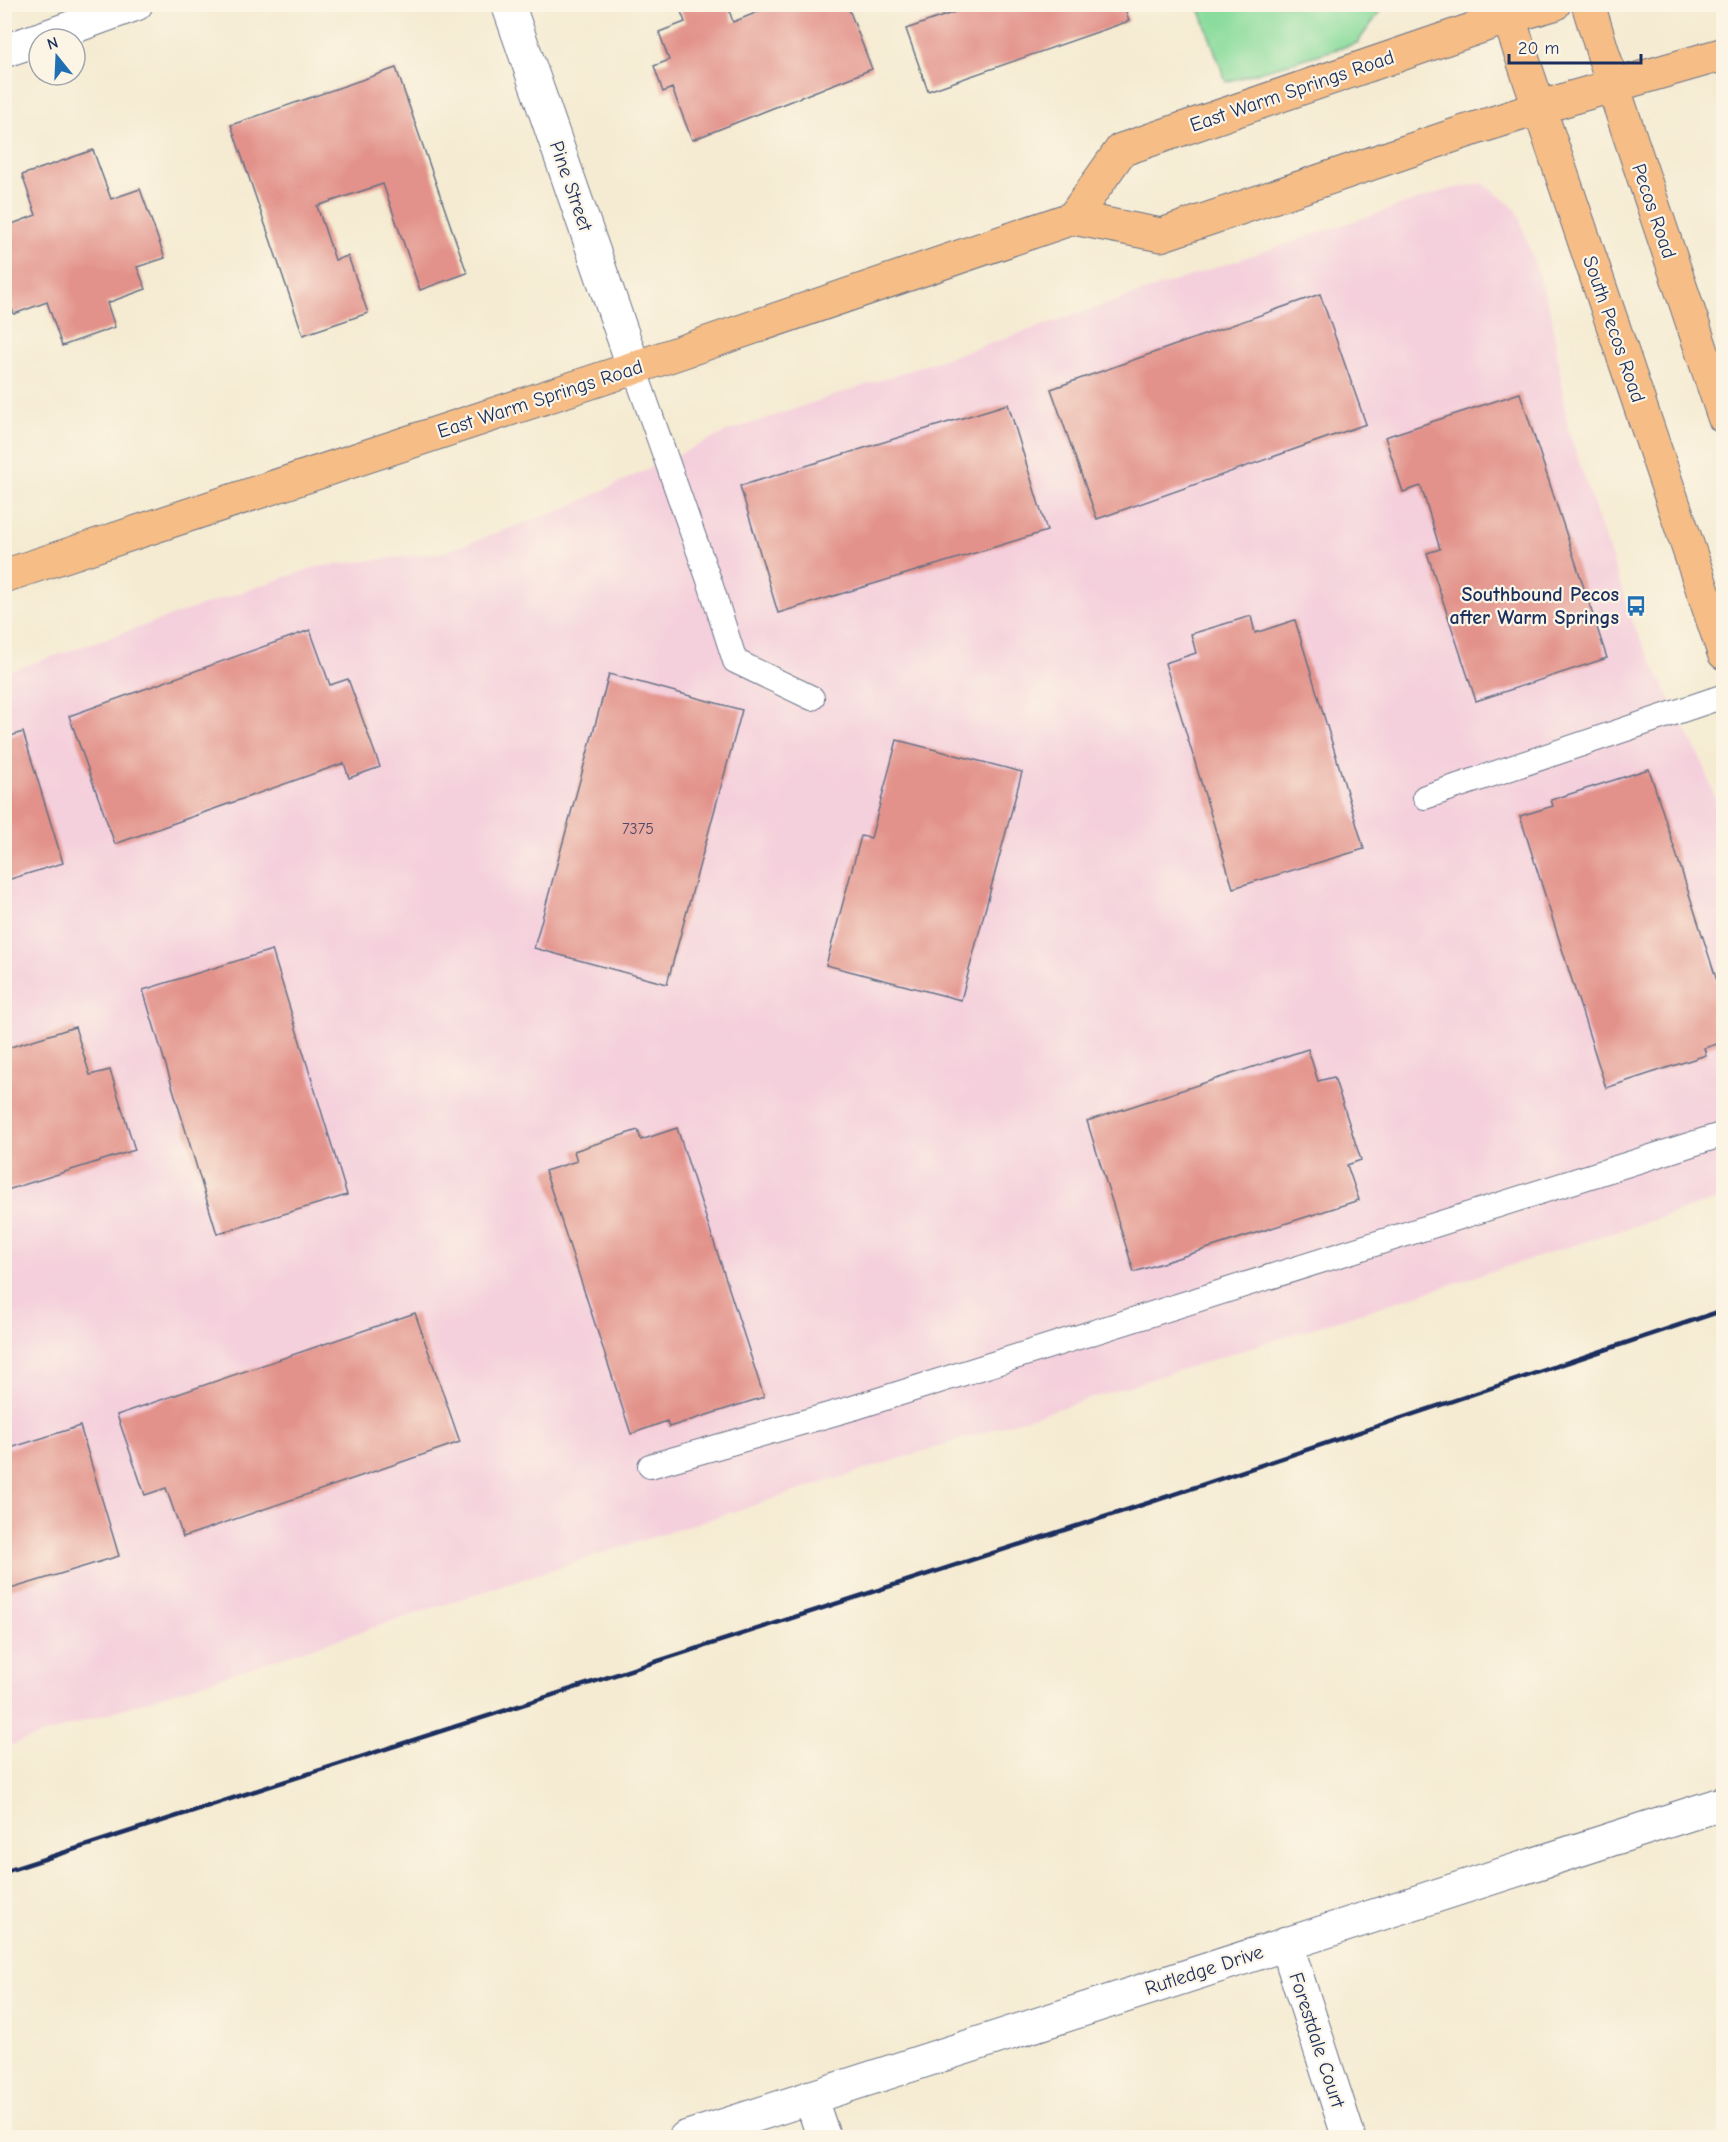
<svg xmlns="http://www.w3.org/2000/svg" width="1728" height="2142" font-family="'Comic Neue',sans-serif">
	<rect width="100%" height="100%" fill="#fcf5e5"/>
	<filter id="ink" filterUnits="userSpaceOnUse"><feTurbulence type="fractalNoise" baseFrequency=".0167" numOctaves="2"/><feDisplacementMap in="SourceGraphic" scale="12" xChannelSelector="R" yChannelSelector="G"/><feConvolveMatrix kernelMatrix="1 2 1 2 8 2 1 2 1" color-interpolation-filters="sRGB"/></filter>
	<filter id="wash" filterUnits="userSpaceOnUse"><feTurbulence type="fractalNoise" baseFrequency=".008" numOctaves="4" result="noise"/><feDisplacementMap in="SourceGraphic" scale="24" xChannelSelector="R" yChannelSelector="G"/><feGaussianBlur stdDeviation="1.35" result="paint"/><feColorMatrix in="noise" values="0 0 0 0 0 0 0 0 0 0 0 0 0 0 0 0 0 1.4 0 .05"/><feComposite in="paint" operator="in"/></filter>
	<g filter="url(#wash)">
		<rect width="100%" height="100%" fill="#f5ebd2"/>
		<path fill="#f4cfdc" d="M 1483,183 L 1517,210 L 1552,317 L 1568,429 L 1636,631 L 1705,768 L 1723,823 L 1723,1198 L 653,1537 L 5,1747 L 4,673 L 316,567 L 444,552 L 566,508 L 726,432 L 1447,190 Z"/>
		<path fill="#8adc9c" stroke="#52867d" stroke-width="1.5" d="M 1198,5 L 1198,4 L 1385,5 L 1357,43 L 1226,82 Z"/>
		<g id="blocks">
			<path fill="#e2928a" d="M 678,4 L 727,4 L 733,22 L 758,12 L 755,4 L 847,4 L 872,69 L 692,140 L 672,88 L 663,92 L 654,66 L 669,60 L 659,32 L 685,22 Z
				M 975,5 L 1124,5 L 1129,21 L 928,91 L 906,29 Z
				M 396,68 L 467,273 L 420,290 L 383,184 L 317,206 L 335,260 L 348,256 L 368,313 L 303,335 L 231,125 Z
				M 93,150 L 111,199 L 140,189 L 165,258 L 137,267 L 146,289 L 107,303 L 115,327 L 62,346 L 47,302 L 14,314 L 4,288 L 4,227 L 36,215 L 22,175 Z
				M 1320,294 L 1366,424 L 1097,519 L 1051,389 Z
				M 1520,393 L 1607,658 L 1476,701 L 1427,553 L 1440,549 L 1421,486 L 1403,492 L 1385,437 Z
				M 1008,404 L 1047,531 L 778,613 L 740,486 Z
				M 1251,616 L 1255,633 L 1295,620 L 1364,849 L 1233,888 L 1165,663 L 1196,653 L 1191,634 Z
				M 310,630 L 330,685 L 348,679 L 380,767 L 349,778 L 344,763 L 115,844 L 69,716 Z
				M 609,674 L 742,710 L 667,984 L 534,948 Z
				M 23,732 L 63,863 L 4,881 L 4,738 Z
				M 897,740 L 1022,772 L 961,1000 L 826,965 L 861,836 L 871,838 Z
				M 1649,769 L 1724,1003 L 1724,1042 L 1704,1048 L 1706,1055 L 1606,1088 L 1520,816 L 1553,806 L 1551,800 Z
				M 272,950 L 347,1195 L 217,1234 L 143,990 Z
				M 75,1027 L 90,1075 L 110,1070 L 135,1150 L 4,1191 L 4,1049 Z
				M 1308,1049 L 1318,1081 L 1334,1077 L 1361,1160 L 1347,1165 L 1359,1200 L 1134,1272 L 1087,1121 Z
				M 677,1128 L 764,1397 L 669,1427 L 667,1421 L 631,1434 L 545,1171 L 577,1161 L 574,1151 L 638,1130 L 641,1140 Z
				M 415,1313 L 460,1442 L 183,1537 L 166,1488 L 145,1495 L 117,1415 Z
				M 80,1426 L 119,1556 L 4,1591 L 4,1450 Z"/>
		</g>
	</g>
	<g filter="url(#ink)">
		<use href="#blocks" fill-opacity="0" stroke="#677187" stroke-width="1.5"/>
		<g fill="none" stroke-linecap="round" stroke-linejoin="round">
			<g stroke="#677187" stroke-width="26">
				<path id="lane" d="M 634,368 L 710,583 L 735,661 L 812,698
					M 1425,797 L 1724,696
					M 650,1466 L 853,1408 L 1724,1134"/>
			</g>
			<g stroke="#677187" stroke-width="35">
				<path id="street" d="M 508,4 L 634,368
					M 40,39 L 136,4
					M 4,51 L 39,39
					M 1286,1943 L 1349,2138
					M 810,2097 L 824,2138
					M 685,2138 L 1724,1803"/>
			</g>
			<g stroke="#677187" stroke-width="35">
				<path id="primary" d="M 1504,4 L 1724,653
					M 1588,4 L 1613,86 L 1724,417
					M 1073,218 L 1121,150 L 1509,17 L 1554,4
					M 4,576 L 634,368 L 1073,218 L 1161,235 L 1464,132 L 1574,97 L 1724,54"/>
			</g>
			<use href="#lane" stroke="#fff" stroke-width="24"/>
			<use href="#street" stroke="#fff" stroke-width="33"/>
			<use href="#primary" stroke="#f6be86" stroke-width="33"/>
			<path stroke="#1b2f5e" stroke-width="4.5" d="M 4,1872 L 1148,1503 L 1724,1310"/>
		</g>
	</g>
	<defs>
		<g id="bus-bare" transform="scale(1.62)"><path d="M-5-6H5V4H4V6H2V4H-2V6H-4V4H-5ZM-3.5-4V0h7V-4ZM-3.5 1.2v1.5H-2V1.2ZM2 1.2v1.5H3.5V1.2Z" fill="#1f6fb2" stroke="#fcf5e5" stroke-width="2.5" paint-order="stroke"/></g>
	</defs>
	<g fill-rule="evenodd">
		<use href="#bus-bare" x="1636" y="606"/>
	</g>
	<g text-anchor="middle" dominant-baseline="central" stroke-width="4.5" stroke-linejoin="round" paint-order="stroke">
		<g font-size="16" fill="#4d4869">
			<text x="638" y="829">7375</text>
		</g>
		<g font-size="20" fill="#1b2f5e" stroke="#fcf5e5">
			<text transform="translate(1292 91) rotate(-19)">East Warm Springs Road</text>
			<text transform="translate(571 186) rotate(71)">Pine Street</text>
			<text transform="translate(1654 211) rotate(71)">Pecos Road</text>
			<text transform="translate(1614 329) rotate(71)">South Pecos Road</text>
			<text transform="translate(540 399) rotate(-18)">East Warm Springs Road</text>
			<text transform="translate(1204 1970) rotate(-18)">Rutledge Drive</text>
			<text transform="translate(1317 2040) rotate(72)">Forestdale Court</text>
		</g>
		<g font-size="20" font-weight="bold" fill="#1b2f5e" stroke="#fcf5e5" text-anchor="end">
			<text x="1619" y="594">Southbound Pecos<tspan x="1619" dy="23">after Warm Springs</tspan></text>
		</g>
	</g>
	<rect width="1728" height="2142" fill="none" stroke="#fcf5e5" stroke-width="24"/>
	<g transform="translate(57 57) rotate(342)"><circle r="28" fill="#fcf5e5" stroke="#a2a6af" stroke-width="1.5"/>
	<path d="M0-4.5L10 22L0 15L-10 22Z" fill="#1f6fb2"/>
	<text y="-9" font-size="16" font-weight="bold" text-anchor="middle" fill="#1b2f5e">N</text>
	</g>
	<path d="M1509 54v9h132v-9" fill="none" stroke="#1b2f5e" stroke-width="3"/>
	<text x="1518" y="54" font-size="18" fill="#1b2f5e" stroke="#fcf5e5" stroke-width="4.5" paint-order="stroke">20 m</text>
</svg>
